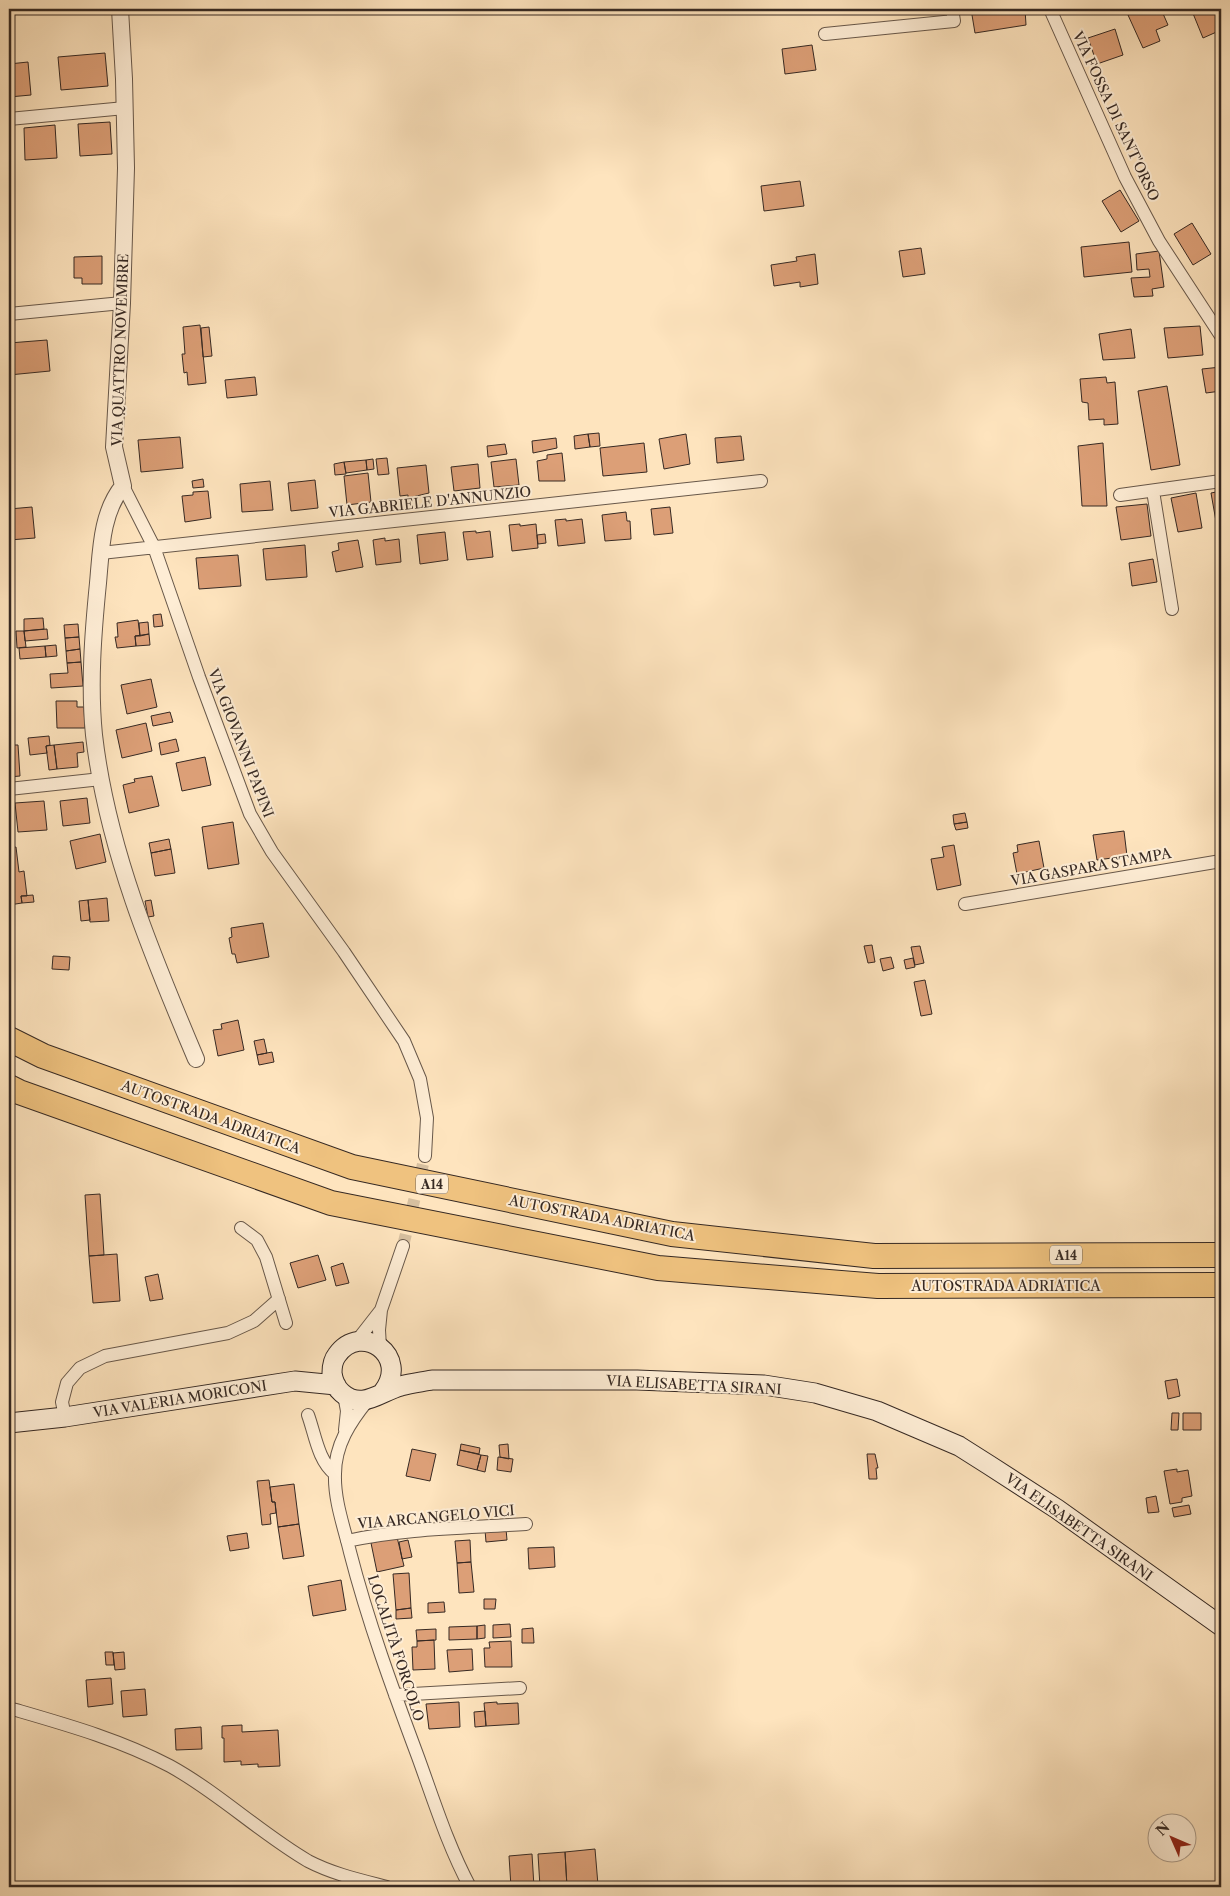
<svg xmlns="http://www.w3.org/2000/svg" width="1230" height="1896" font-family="'Libre Caslon Text',serif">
	<rect width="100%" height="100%" fill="#fee4be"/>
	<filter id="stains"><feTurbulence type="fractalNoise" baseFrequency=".004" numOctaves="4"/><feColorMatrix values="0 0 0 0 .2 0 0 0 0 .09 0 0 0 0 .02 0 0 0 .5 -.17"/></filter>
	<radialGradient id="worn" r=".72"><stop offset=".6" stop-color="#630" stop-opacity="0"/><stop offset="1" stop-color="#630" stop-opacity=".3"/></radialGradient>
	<path fill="#dc9f77" stroke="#362923" d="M 971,9 L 1025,9 L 1026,25 L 975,33 Z
		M 1135,9 L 1161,9 L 1168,25 L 1156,30 L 1160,41 L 1143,48 L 1128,15 L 1136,11 Z
		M 1198,9 L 1221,9 L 1221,30 L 1203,38 L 1192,11 Z
		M 1115,29 L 1123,55 L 1097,64 L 1088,38 Z
		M 812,45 L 816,70 L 785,74 L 782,49 Z
		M 105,53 L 108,86 L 61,90 L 58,57 Z
		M 28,62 L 31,95 L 9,97 L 9,64 Z
		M 110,122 L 112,154 L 80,156 L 78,124 Z
		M 55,125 L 57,158 L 25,160 L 24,128 Z
		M 800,181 L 804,206 L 764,211 L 761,186 Z
		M 1120,190 L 1139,221 L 1121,232 L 1102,201 Z
		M 1192,223 L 1211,254 L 1193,265 L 1174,234 Z
		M 1129,242 L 1132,272 L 1084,277 L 1081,247 Z
		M 921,248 L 925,274 L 903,277 L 899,251 Z
		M 1159,251 L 1164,287 L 1152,289 L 1153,296 L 1134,297 L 1131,278 L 1150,277 L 1149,269 L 1137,270 L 1136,254 Z
		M 815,254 L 818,284 L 800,287 L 800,282 L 774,286 L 771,265 L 797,261 L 796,257 Z
		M 102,256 L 102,284 L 82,284 L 82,278 L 74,278 L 74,257 Z
		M 200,325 L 206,383 L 188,385 L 187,372 L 184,373 L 182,354 L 185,354 L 183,327 Z
		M 1200,326 L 1203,355 L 1168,358 L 1164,328 Z
		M 209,327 L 212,356 L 203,357 L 201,328 Z
		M 1131,329 L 1135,358 L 1103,360 L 1099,334 Z
		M 47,340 L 50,371 L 9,375 L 9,343 Z
		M 1221,367 L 1221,391 L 1206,393 L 1202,369 Z
		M 255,377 L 257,395 L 227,398 L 225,380 Z
		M 1106,377 L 1107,383 L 1115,382 L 1118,424 L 1104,425 L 1104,419 L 1089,420 L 1088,403 L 1082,402 L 1080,379 Z
		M 1167,386 L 1180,465 L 1151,470 L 1138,391 Z
		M 599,433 L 600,446 L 590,447 L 588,434 Z
		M 588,434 L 590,447 L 575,449 L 574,436 Z
		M 686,434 L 690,464 L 664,469 L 659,439 Z
		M 741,436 L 744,460 L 717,463 L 715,438 Z
		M 180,437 L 183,468 L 141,472 L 138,440 Z
		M 556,438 L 557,448 L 533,453 L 532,441 Z
		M 644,443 L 647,472 L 603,476 L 600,448 Z
		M 1103,443 L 1107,506 L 1082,506 L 1078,446 Z
		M 505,444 L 507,454 L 488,457 L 487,446 Z
		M 562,453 L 565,481 L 539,481 L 537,461 L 547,459 L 547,455 Z
		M 387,458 L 389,474 L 378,475 L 376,459 Z
		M 373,459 L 374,469 L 367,470 L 366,460 Z
		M 516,459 L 519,485 L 494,487 L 491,462 Z
		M 366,460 L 367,470 L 346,473 L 344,462 Z
		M 344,462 L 346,474 L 335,475 L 334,464 Z
		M 478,464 L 480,488 L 454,491 L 451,467 Z
		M 426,465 L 429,493 L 408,498 L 408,495 L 400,496 L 397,468 Z
		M 368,473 L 371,502 L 347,505 L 344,476 Z
		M 203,479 L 204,487 L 193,488 L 192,481 Z
		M 315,480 L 318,508 L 291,511 L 288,483 Z
		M 270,481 L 273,510 L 242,512 L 240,484 Z
		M 208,491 L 211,518 L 185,522 L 182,496 L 193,495 L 193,492 Z
		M 1221,491 L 1221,527 L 1217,527 L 1211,493 Z
		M 1196,493 L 1202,528 L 1178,532 L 1171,498 Z
		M 1147,504 L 1151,536 L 1121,540 L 1116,507 Z
		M 32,507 L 35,538 L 9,540 L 9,509 Z
		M 670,507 L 673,533 L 654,535 L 651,509 Z
		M 626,512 L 627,521 L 630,521 L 631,539 L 605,541 L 602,515 Z
		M 566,519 L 566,521 L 582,519 L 585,543 L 558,546 L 555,520 Z
		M 520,524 L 520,526 L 536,524 L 538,548 L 512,551 L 509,525 Z
		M 476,531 L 476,533 L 490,531 L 493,557 L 467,560 L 463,532 Z
		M 445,532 L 448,560 L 420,564 L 417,535 Z
		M 545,534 L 546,543 L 538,544 L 537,535 Z
		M 385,538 L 385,541 L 399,539 L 401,562 L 376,565 L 373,540 Z
		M 358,540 L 363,567 L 336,572 L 332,552 L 339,550 L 338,543 Z
		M 305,545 L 307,577 L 266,580 L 263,549 Z
		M 238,555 L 241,586 L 199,589 L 196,558 Z
		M 1153,559 L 1157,582 L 1132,586 L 1129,563 Z
		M 161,614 L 163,626 L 154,627 L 153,615 Z
		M 43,618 L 44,629 L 24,631 L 24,619 Z
		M 138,620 L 140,636 L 135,636 L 136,646 L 117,648 L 115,637 L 118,637 L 117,623 Z
		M 148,622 L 149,634 L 140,636 L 139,623 Z
		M 78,624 L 79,637 L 65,638 L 64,625 Z
		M 47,629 L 48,639 L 25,641 L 24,631 Z
		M 16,631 L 24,631 L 26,647 L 17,648 Z
		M 149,634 L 150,645 L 136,646 L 135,636 Z
		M 79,637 L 80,649 L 66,651 L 65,638 Z
		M 56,645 L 57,656 L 46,657 L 45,646 Z
		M 45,646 L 46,657 L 20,659 L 19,648 Z
		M 80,649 L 81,662 L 67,663 L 66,651 Z
		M 81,662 L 83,686 L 51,688 L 50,674 L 68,673 L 67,663 Z
		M 151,679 L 157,707 L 127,714 L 121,685 Z
		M 56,701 L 77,701 L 77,707 L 84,707 L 85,728 L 57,728 Z
		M 170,712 L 173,722 L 153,726 L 151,716 Z
		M 146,723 L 152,751 L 122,758 L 116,730 Z
		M 49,736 L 50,745 L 46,746 L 47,753 L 30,755 L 28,738 Z
		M 176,739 L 179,751 L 161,755 L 159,743 Z
		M 83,742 L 84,752 L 77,753 L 78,767 L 57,769 L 54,745 Z
		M 9,745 L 18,745 L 20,776 L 9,777 Z
		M 54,745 L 57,769 L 49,770 L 46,746 Z
		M 205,757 L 211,785 L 182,791 L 176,763 Z
		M 152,776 L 159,806 L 129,813 L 123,785 L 135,782 L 134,779 Z
		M 87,798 L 90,823 L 63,826 L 60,801 Z
		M 44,801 L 47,830 L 18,832 L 15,803 Z
		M 965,813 L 967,822 L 954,824 L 953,815 Z
		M 233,822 L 239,864 L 208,869 L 202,827 Z
		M 967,822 L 968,828 L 956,830 L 954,824 Z
		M 1124,831 L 1127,856 L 1097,860 L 1093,835 Z
		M 100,834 L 106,862 L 76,869 L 70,841 Z
		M 169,839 L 171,849 L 151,853 L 149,843 Z
		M 1039,841 L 1044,868 L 1017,874 L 1013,853 L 1018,852 L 1017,845 Z
		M 954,845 L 961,885 L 937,890 L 931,859 L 944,857 L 942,847 Z
		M 16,847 L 19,872 L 24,871 L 27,896 L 21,896 L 22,903 L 9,905 L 9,848 Z
		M 171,849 L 175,873 L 155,876 L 151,853 Z
		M 33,895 L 34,902 L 22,903 L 21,896 Z
		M 107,898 L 109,921 L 90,922 L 88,900 Z
		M 88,900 L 90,920 L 81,921 L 79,901 Z
		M 151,900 L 154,916 L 148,917 L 145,901 Z
		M 263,923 L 269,957 L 237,963 L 235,954 L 232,954 L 229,938 L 232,937 L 231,928 Z
		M 872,945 L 875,962 L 868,963 L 864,946 Z
		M 920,946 L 924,963 L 915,965 L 911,947 Z
		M 53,956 L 70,957 L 69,970 L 52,969 Z
		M 891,957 L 894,968 L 883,971 L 880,959 Z
		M 913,958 L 915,967 L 906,969 L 904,960 Z
		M 925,980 L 932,1014 L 921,1016 L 914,982 Z
		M 238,1020 L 244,1050 L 218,1056 L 213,1030 L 222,1029 L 221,1024 Z
		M 264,1039 L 267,1053 L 257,1055 L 254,1041 Z
		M 272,1052 L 274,1062 L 259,1065 L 257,1055 Z
		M 100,1194 L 104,1255 L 89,1256 L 85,1195 Z
		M 117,1254 L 120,1301 L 93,1303 L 89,1256 Z
		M 318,1255 L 326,1280 L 298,1288 L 290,1263 Z
		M 343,1263 L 349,1283 L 336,1286 L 331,1267 Z
		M 158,1274 L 163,1299 L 150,1301 L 145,1277 Z
		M 1177,1379 L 1180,1396 L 1168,1399 L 1165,1381 Z
		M 1172,1413 L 1179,1413 L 1178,1430 L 1171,1430 Z
		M 1183,1413 L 1201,1413 L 1201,1430 L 1183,1430 Z
		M 461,1444 L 480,1448 L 479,1454 L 460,1450 Z
		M 508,1444 L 509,1459 L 500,1457 L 499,1445 Z
		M 412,1449 L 436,1454 L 430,1481 L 406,1476 Z
		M 460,1450 L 481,1455 L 477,1470 L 457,1465 Z
		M 867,1454 L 875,1454 L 878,1468 L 876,1468 L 877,1479 L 869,1479 Z
		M 481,1455 L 488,1456 L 485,1472 L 477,1470 Z
		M 498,1457 L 513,1459 L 511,1472 L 497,1470 Z
		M 1177,1469 L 1177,1472 L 1188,1470 L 1192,1496 L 1182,1498 L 1182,1502 L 1170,1504 L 1164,1471 Z
		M 269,1480 L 272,1502 L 275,1502 L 276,1513 L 270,1514 L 271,1524 L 262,1525 L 257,1481 Z
		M 294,1484 L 299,1524 L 278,1527 L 275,1502 L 272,1502 L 270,1487 Z
		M 1156,1496 L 1159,1512 L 1148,1513 L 1146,1498 Z
		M 1189,1505 L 1191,1514 L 1174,1517 L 1172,1508 Z
		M 299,1524 L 304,1556 L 283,1559 L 278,1527 Z
		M 506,1529 L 507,1540 L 486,1542 L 485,1530 Z
		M 247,1533 L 249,1548 L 230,1551 L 227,1536 Z
		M 397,1537 L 404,1566 L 377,1572 L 371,1543 Z
		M 408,1540 L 412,1557 L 402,1559 L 399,1542 Z
		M 470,1540 L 471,1562 L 457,1563 L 455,1541 Z
		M 554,1547 L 555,1567 L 529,1569 L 528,1548 Z
		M 471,1562 L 474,1592 L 459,1593 L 457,1563 Z
		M 409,1573 L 411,1608 L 396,1610 L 393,1574 Z
		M 341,1580 L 346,1610 L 313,1616 L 308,1586 Z
		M 484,1599 L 496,1599 L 495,1609 L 484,1609 Z
		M 444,1602 L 445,1612 L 428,1613 L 428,1603 Z
		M 411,1608 L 412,1618 L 396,1619 L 396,1610 Z
		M 510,1624 L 511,1637 L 493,1638 L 493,1625 Z
		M 485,1625 L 485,1638 L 477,1639 L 477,1626 Z
		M 477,1626 L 477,1639 L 449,1640 L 449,1627 Z
		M 533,1628 L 534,1643 L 522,1643 L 522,1629 Z
		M 436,1629 L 436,1640 L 417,1641 L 416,1630 Z
		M 434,1640 L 435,1669 L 413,1670 L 412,1647 L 417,1647 L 417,1641 Z
		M 511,1641 L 512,1667 L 485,1667 L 484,1648 L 490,1648 L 489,1642 Z
		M 472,1649 L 473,1670 L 449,1672 L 447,1650 Z
		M 105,1652 L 113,1652 L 114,1665 L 106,1665 Z
		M 124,1652 L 125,1669 L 115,1670 L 113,1653 Z
		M 111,1678 L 113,1704 L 88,1707 L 86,1680 Z
		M 145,1689 L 147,1715 L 123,1717 L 121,1691 Z
		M 459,1702 L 460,1727 L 429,1729 L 426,1704 Z
		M 497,1702 L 497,1704 L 518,1703 L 519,1724 L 486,1726 L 484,1703 Z
		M 485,1711 L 486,1726 L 475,1727 L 474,1712 Z
		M 242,1725 L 242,1732 L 278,1730 L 280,1766 L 258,1767 L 258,1764 L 241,1765 L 241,1761 L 224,1762 L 224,1738 L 222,1738 L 222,1726 Z
		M 201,1727 L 202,1749 L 176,1750 L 175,1729 Z
		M 595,1849 L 598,1885 L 567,1887 L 565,1852 Z
		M 565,1852 L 567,1887 L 540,1887 L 538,1854 Z
		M 532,1854 L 534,1887 L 511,1887 L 509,1856 Z"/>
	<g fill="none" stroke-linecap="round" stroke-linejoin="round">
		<path stroke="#d6bf9f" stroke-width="12" stroke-dasharray="12 6" stroke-linecap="butt" d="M 403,1246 L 425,1156"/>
		<g stroke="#68584a" stroke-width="14">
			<path id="minor" d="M 1050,9 L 1125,177 L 1159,241 L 1221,336
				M 825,34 L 954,21 L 952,9
				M 9,119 L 125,108
				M 9,314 L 122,303
				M 123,486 L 154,547 L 199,677 L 250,814 L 272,852 L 344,952 L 404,1041 L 420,1079 L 427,1118 L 425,1156
				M 1153,491 L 1172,609
				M 1120,495 L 1221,481
				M 101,553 L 761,481
				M 9,789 L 101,779
				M 965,904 L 1221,861
				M 241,1228 L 257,1240 L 266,1257 L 286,1323
				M 356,1342 L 381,1310
				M 380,1347 L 379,1330 L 381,1310 L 403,1246
				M 344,1395 L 347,1411 L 345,1430
				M 368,1400 C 350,1422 335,1445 335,1474 C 334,1500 344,1527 350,1552 C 368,1622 393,1690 418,1757 C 434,1801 448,1846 470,1887
				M 308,1415 C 315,1434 318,1461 335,1474
				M 65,1417 L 62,1402 L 67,1383 L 80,1368 L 105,1356 L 228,1333 L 254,1321 L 279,1299
				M 347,1541 C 404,1528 468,1528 526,1524
				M 395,1695 L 520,1688
				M 9,1708 C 64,1724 119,1739 170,1766 C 219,1793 260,1833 308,1861 C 333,1874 360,1880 387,1887"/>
		</g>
		<g stroke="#68584a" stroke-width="18">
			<path id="tertiary" d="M 120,9 L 124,79 L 126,168 L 122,303 L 114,447 L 123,486 C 101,513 101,551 98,583 C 93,633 89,685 94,735 C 107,848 152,955 196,1059"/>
		</g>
		<g stroke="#362923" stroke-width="21">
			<path id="secondary" d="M 383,1392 C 411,1356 361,1321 337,1355 C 333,1360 332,1366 332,1373 C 333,1380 336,1388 342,1393 C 362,1411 381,1391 401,1386 C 411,1383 422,1382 432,1380 L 637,1380 L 764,1385 L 815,1393 L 877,1411 L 959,1446 L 989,1465 L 1057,1509 L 1221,1626
				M 9,1423 L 65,1417 L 295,1381 L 336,1385"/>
		</g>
		<g stroke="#362923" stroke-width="26">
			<path id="motorway" d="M 9,1039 L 43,1056 L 352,1167 L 672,1234 L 874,1256 L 1221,1255
				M 9,1087 L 19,1092 L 331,1203 L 658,1268 L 878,1286 L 1221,1285"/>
		</g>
		<use href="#minor" stroke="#feedd5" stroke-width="12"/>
		<use href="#tertiary" stroke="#feedd5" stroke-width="16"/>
		<use href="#secondary" stroke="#feedd5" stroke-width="19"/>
		<use href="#motorway" stroke="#efc27f" stroke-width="24"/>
	</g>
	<g text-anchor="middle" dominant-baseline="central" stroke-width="4" stroke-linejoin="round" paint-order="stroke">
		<g fill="#feedd5" stroke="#726458" stroke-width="1">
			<rect x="416" y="1174.5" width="32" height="19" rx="4"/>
			<rect x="1050" y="1245.5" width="32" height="19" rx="4"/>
		</g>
		<g font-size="12" font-weight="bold" fill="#362923">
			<text x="432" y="1184">A14</text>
			<text x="1066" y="1255">A14</text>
		</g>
		<g font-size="14" fill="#362923" stroke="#feedd5">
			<text transform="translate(1116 116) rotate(65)">VIA FOSSA DI SANT'ORSO</text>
			<text transform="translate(120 350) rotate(-88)">VIA QUATTRO NOVEMBRE</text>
			<text transform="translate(430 502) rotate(-6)">VIA GABRIELE D'ANNUNZIO</text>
			<text transform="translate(241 743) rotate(69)">VIA GIOVANNI PAPINI</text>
			<text transform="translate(1091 867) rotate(-10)">VIA GASPARA STAMPA</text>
			<text transform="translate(211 1117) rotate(20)">AUTOSTRADA ADRIATICA</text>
			<text transform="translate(602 1218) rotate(11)">AUTOSTRADA ADRIATICA</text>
			<text x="1006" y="1286">AUTOSTRADA ADRIATICA</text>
			<text transform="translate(694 1385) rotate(3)">VIA ELISABETTA SIRANI</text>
			<text transform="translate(180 1399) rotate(-9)">VIA VALERIA MORICONI</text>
			<text transform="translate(436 1517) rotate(-5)">VIA ARCANGELO VICI</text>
			<text transform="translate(1079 1527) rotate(35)">VIA ELISABETTA SIRANI</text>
			<text transform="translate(396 1648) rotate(72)">LOCALITÀ FORCOLO</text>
		</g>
	</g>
	<rect width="1230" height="1896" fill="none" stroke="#fee4be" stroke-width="30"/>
	<rect x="10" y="10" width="1210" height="1876" fill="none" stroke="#362923" stroke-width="2.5"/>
	<rect x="15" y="15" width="1200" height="1866" fill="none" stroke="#362923"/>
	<g transform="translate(1172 1838) rotate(315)"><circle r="24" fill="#feedd5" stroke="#ae9f8e"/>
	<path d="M0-4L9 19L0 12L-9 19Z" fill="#8f2418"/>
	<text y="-8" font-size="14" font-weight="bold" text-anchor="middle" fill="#362923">N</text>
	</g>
	<rect width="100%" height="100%" filter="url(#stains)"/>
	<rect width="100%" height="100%" fill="url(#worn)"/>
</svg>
